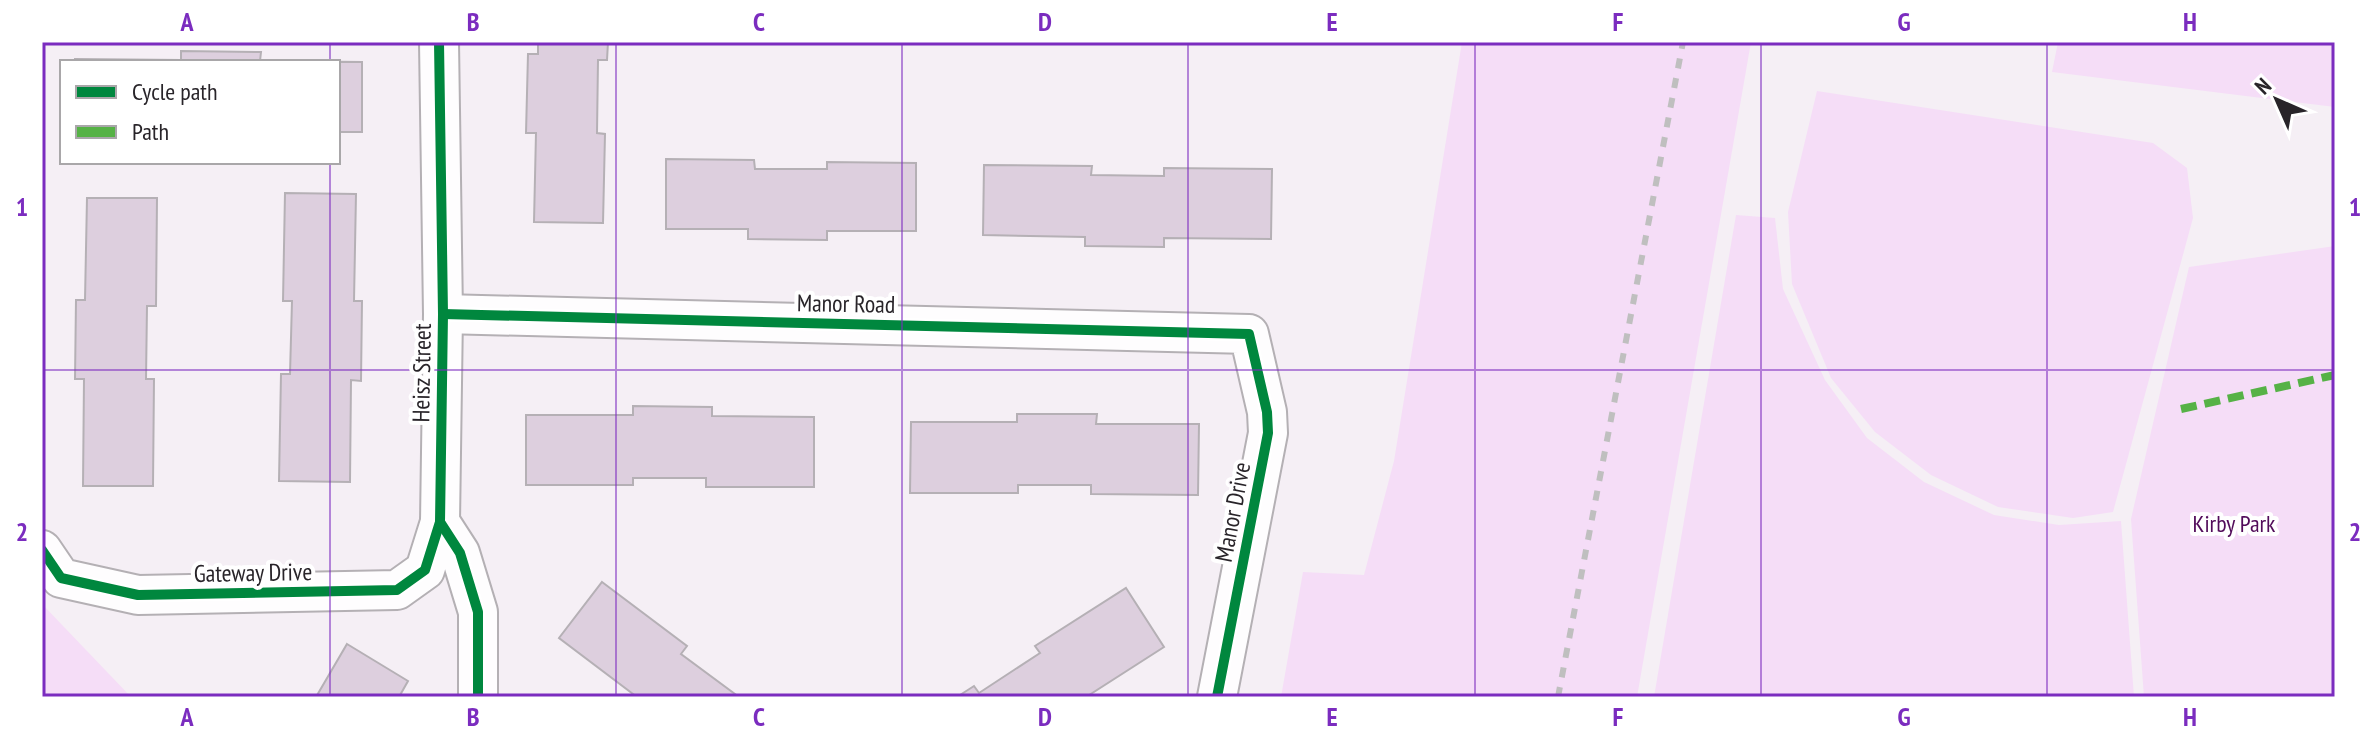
<svg xmlns="http://www.w3.org/2000/svg" width="2377" height="739" font-family="'PT Sans Narrow',sans-serif">
<style>
.green{fill:#f5ddf7}
.building{fill:#ddcfde;stroke:#b5b0b5;stroke-width:2}
.lines{fill:none;stroke-linecap:round;stroke-linejoin:round}
.street-casing{stroke:#b4b0b4;stroke-width:42}
.street{stroke:#fefdfe;stroke-width:38}
.rail{stroke:#bfbfbf;stroke-width:6;stroke-dasharray:10 10;stroke-linecap:butt}
.quiet{stroke:#56b246;stroke-width:8;stroke-dasharray:16 8;stroke-linecap:butt}
.cycleway-casing{stroke:#fff;stroke-width:15}
.cycleway{stroke:#00873e;stroke-width:10}
.grid{fill:none;stroke:#7b2cbf;stroke-width:2;stroke-opacity:0.55}
.labels{text-anchor:middle;stroke-width:8;stroke-linejoin:round;paint-order:stroke}
.street-label{font-size:24px;fill:#282429;stroke:#fff}
.park-label{font-size:24px;fill:#520c5a;stroke:#fff}
.neatline{fill:none;stroke:#7b2cbf;stroke-width:3}
.grid-label{font-size:26px;text-anchor:middle;font-weight:bold;fill:#7b2cbf}
</style>
<rect width="100%" height="100%" fill="#f5eff5"/>
<g class="green">
<path d="M1462 42H1751L1637 697H1281L1303 572 1364 575 1394 461Z"/>
<path d="M2058 42H2335V107L2052 72Z"/>
<path d="M1817 91 2153 143 2187 168 2193 218 2113 512 2073 518 1998 507 1931 475 1875 432 1831 378 1792 284 1788 212Z"/>
<path d="M1736 215 1775 218 1783 289 1825 380 1867 438 1924 482 1994 515 2059 525 2121 521 2134 697H1654Z"/>
<path d="M2335 246V697H2144L2131 519 2189 267Z"/>
<path d="M42 604 131 697H42Z"/>
</g>
<g class="building">
<path d="M538 42H608L607 60H598L597 133 605 134 603 223 534 222 536 133H526L528 54H538Z"/>
<path d="M181 51 261 52 260 61 362 62V132H338V62H75V59L181 60Z"/>
<path d="M666 159 754 160 755 169H827V162L916 163V231H827V240L748 239V229H666Z"/>
<path d="M984 165 1092 166 1091 175 1164 176V168L1272 169 1271 239 1164 238V247L1085 246V237L983 235Z"/>
<path d="M285 193 356 194 354 301H362L361 381 351 380 350 482 279 481 281 374H290L292 301H283Z"/>
<path d="M87 198H157L156 306H147L146 379H154L153 486H83L84 379H75L76 300H85Z"/>
<path d="M633 406 712 407V416L814 417V487H706V478H633V485H526V415H633Z"/>
<path d="M1017 414H1097L1096 424H1199L1198 495 1091 494V485H1018V493H910L911 422H1017Z"/>
<path d="M602 582 687 646 681 654 739 697H637L559 638Z"/>
<path d="M1126 588 1164 647 1086 697H957L974 686 979 693 1040 653 1035 646Z"/>
<path d="M347 644 408 681 399 697H316Z"/>
</g>
<g class="lines">
<defs>
<g id="street">
<path d="M439 42 443 314 440 522 460 553 478 612V697"/>
<path d="M443 314 1249 334 1267 412 1268 433 1217 697"/>
<path d="M42 550 61 578 138 595 397 590 425 570 440 522"/>
</g>
</defs>
<use href="#street" class="street-casing"/>
<use href="#street" class="street"/>
<path class="rail" d="M1558 697 1683 42"/>
<path class="quiet" d="M2181 409 2335 375"/>
<defs>
<g id="cycleway">
<path d="M439 42 443 314 440 522 460 553 478 612V697"/>
<path d="M443 314 1249 334 1267 412 1268 433 1217 697"/>
<path d="M42 550 61 578 138 595 397 590 425 570 440 522"/>
</g>
</defs>
<use href="#cycleway" class="cycleway-casing"/>
<use href="#cycleway" class="cycleway"/>
</g>
<path class="grid" d="M330 42V62M616 42V697M902 42V697M1188 42V697M1475 42V697M1761 42V697M2047 42V697M330 162V697M42 370H2335"/>
<g class="labels">
<g class="street-label">
<text transform="translate(846 304) rotate(1)" y="8">Manor Road</text>
<text transform="translate(422 373) rotate(-89)" y="8">Heisz Street</text>
<text transform="translate(1233 512) rotate(-79)" y="8">Manor Drive</text>
<text transform="translate(253 573) rotate(-1)" y="8">Gateway Drive</text>
</g>
<g class="park-label">
<text x="2234" y="532">Kirby Park</text>
</g>
</g>
<rect width="2377" height="739" fill="none" stroke="#ffffff" stroke-width="88"/>
<rect x="60" y="60" width="280" height="104" fill="#ffffff" stroke="#a9a7a9" stroke-width="2"/>
<rect x="76" y="86" width="40" height="12" fill="#00873e" stroke="#a9a7a9" stroke-width="2"/>
<text x="132" y="100" font-size="24" fill="#282429">Cycle path</text>
<rect x="76" y="126" width="40" height="12" fill="#56b246" stroke="#a9a7a9" stroke-width="2"/>
<text x="132" y="140" font-size="24" fill="#282429">Path</text>
<g transform="translate(2277 100) rotate(315)" stroke="#ffffff" stroke-width="6" paint-order="stroke">
<path d="M0-6L14 30L0 20L-14 30Z" fill="#282429"/>
<text y="-12" font-size="22" font-weight="bold" text-anchor="middle" fill="#282429">N</text>
</g>
<rect x="44" y="44" width="2289" height="651" class="neatline"/>
<g class="grid-label">
<text x="187" y="31">A</text>
<text x="473" y="31">B</text>
<text x="759" y="31">C</text>
<text x="1045" y="31">D</text>
<text x="1332" y="31">E</text>
<text x="1618" y="31">F</text>
<text x="1904" y="31">G</text>
<text x="2190" y="31">H</text>
<text x="22" y="216">1</text>
<text x="2355" y="216">1</text>
<text x="22" y="541">2</text>
<text x="2355" y="541">2</text>
<text x="187" y="726">A</text>
<text x="473" y="726">B</text>
<text x="759" y="726">C</text>
<text x="1045" y="726">D</text>
<text x="1332" y="726">E</text>
<text x="1618" y="726">F</text>
<text x="1904" y="726">G</text>
<text x="2190" y="726">H</text>
</g>
</svg>
